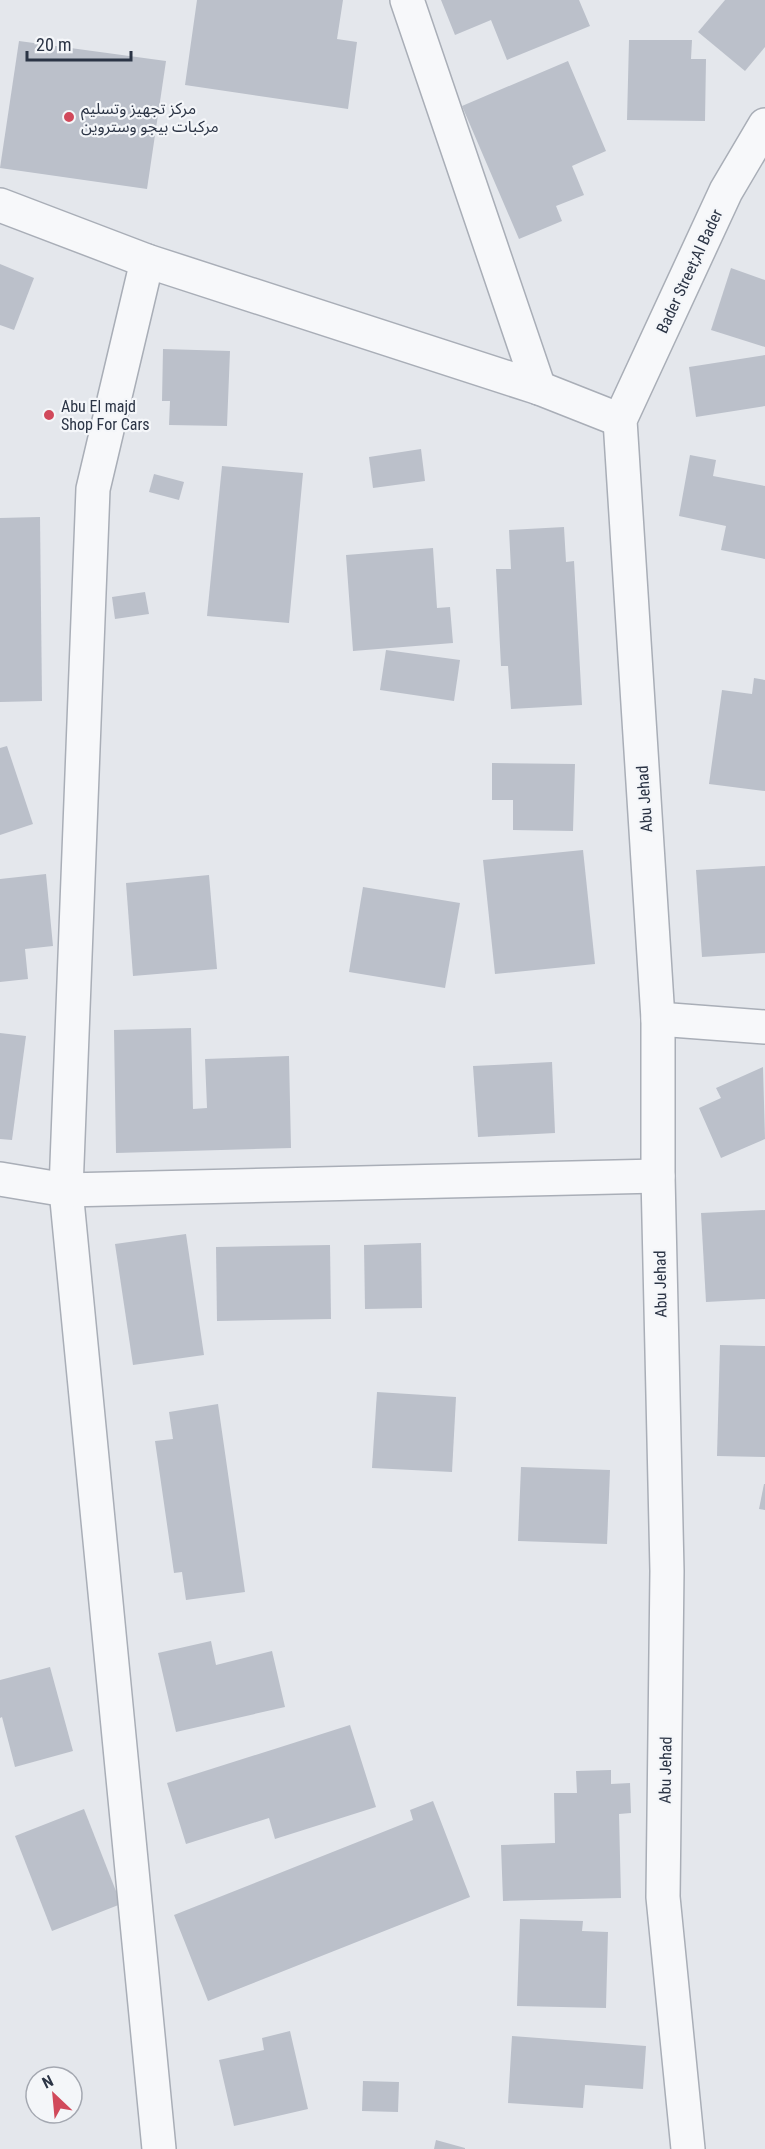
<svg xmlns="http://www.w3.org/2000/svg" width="765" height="2149" font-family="'Roboto Condensed','Noto Sans Arabic',sans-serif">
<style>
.building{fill:#bbc0ca}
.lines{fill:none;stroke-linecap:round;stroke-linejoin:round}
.minor-casing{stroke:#a9aeb7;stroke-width:36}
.minor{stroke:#f7f8fa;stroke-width:33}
.poi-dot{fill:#d1495b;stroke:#f4f6f9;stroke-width:2}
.labels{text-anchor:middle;stroke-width:4.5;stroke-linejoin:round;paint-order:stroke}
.poi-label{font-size:16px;fill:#2b3445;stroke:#f4f6f9;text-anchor:start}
.street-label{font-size:16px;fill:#2b3445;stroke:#f4f6f9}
</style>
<rect width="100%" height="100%" fill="#e4e7ec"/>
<g class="building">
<path d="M197 0H343L337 39 357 42 348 109 185 85Z"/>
<path d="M441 0H579L590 26 507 60 491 20 455 35Z"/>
<path d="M725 0H765V47L745 71 698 32Z"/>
<path d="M629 40H692L691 59H706L705 121 627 120Z"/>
<path d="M19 41 166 61 147 189 0 168Z"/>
<path d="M568 61 606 151 572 166 584 195 556 206 562 221 519 239 462 106Z"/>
<path d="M0 264 34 278 14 330 0 325Z"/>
<path d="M731 268 765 280V347L711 330Z"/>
<path d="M163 349 230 351 227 426 169 425 170 401H162Z"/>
<path d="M765 355V406L696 417 689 367Z"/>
<path d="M421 449 425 481 373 488 369 457Z"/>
<path d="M690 455 716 460 713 476 765 486V559L721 550 726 526 679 516Z"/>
<path d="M222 466 303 473 289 623 207 616Z"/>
<path d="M154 474 184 482 179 500 149 492Z"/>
<path d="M40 517 42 701 0 702V518Z"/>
<path d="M564 527 566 562 574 561 582 705 511 709 508 666H501L496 569H511L509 530Z"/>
<path d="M433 548 437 608 450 607 453 643 353 651 346 555Z"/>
<path d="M145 592 149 614 115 619 112 597Z"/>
<path d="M386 650 460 660 454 701 380 690Z"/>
<path d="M754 678 765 680V791L709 784 722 690 752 694Z"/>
<path d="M7 746 33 824 0 835V748Z"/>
<path d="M492 763 575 764 573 831 513 830V800H492Z"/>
<path d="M583 850 595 964 495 974 483 860Z"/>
<path d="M765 866V953L702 957 696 870Z"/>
<path d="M46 874 53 946 25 949 28 979 0 982V879Z"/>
<path d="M209 875 217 969 133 976 126 883Z"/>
<path d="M363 887 460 903 445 988 349 972Z"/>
<path d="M191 1028 193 1109 207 1108 205 1059 289 1056 291 1148 116 1153 114 1030Z"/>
<path d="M0 1033 26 1036 12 1140 0 1139Z"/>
<path d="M552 1062 555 1133 478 1137 473 1066Z"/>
<path d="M763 1067 765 1139 721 1158 699 1108 721 1098 716 1088Z"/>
<path d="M765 1210V1299L706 1302 701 1213Z"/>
<path d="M186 1234 204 1355 133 1365 115 1244Z"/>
<path d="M421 1243 422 1308 365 1309 364 1245Z"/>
<path d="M330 1245 331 1319 217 1321 216 1247Z"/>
<path d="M720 1345 765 1346V1457L717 1456Z"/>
<path d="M377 1392 456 1397 452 1472 372 1468Z"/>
<path d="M218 1404 245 1592 186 1600 182 1572 174 1573 155 1441 173 1439 169 1412Z"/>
<path d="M521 1467 610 1470 607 1544 518 1541Z"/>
<path d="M764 1484H765V1510L759 1509Z"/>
<path d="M211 1641 216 1665 272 1651 285 1707 176 1732 158 1653Z"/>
<path d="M50 1667 73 1751 15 1767 2 1717 0 1718V1680Z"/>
<path d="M350 1725 376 1807 275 1839 269 1818 186 1844 167 1783Z"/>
<path d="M611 1770V1784L630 1783 631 1813 619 1814 621 1898 503 1901 501 1845 555 1843 554 1793H577L576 1771Z"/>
<path d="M433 1801 470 1897 208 2001 174 1915 413 1820 410 1810Z"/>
<path d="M84 1809 121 1904 52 1931 15 1836Z"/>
<path d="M520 1919 583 1921 582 1931 608 1932 606 2008 517 2006Z"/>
<path d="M290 2031 308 2109 234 2126 219 2060 264 2050 262 2038Z"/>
<path d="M512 2036 646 2046 643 2089 585 2085 583 2108 508 2103Z"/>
<path d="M363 2081 399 2082 398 2112 362 2111Z"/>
<path d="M436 2140 465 2148V2149H434Z"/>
</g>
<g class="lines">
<defs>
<g id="minor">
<path d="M407 0 539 388"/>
<path d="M0 205 147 261 539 388 620 420"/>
<path d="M147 261 93 489 66 1190 159 2149"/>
<path d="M658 1019 765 1027"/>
<path d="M0 1179 66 1190 658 1176"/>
<path d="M688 2149 663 1897 667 1571 658 1176V1019L620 420 726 191 765 125"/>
</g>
</defs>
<use href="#minor" class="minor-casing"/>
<use href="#minor" class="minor"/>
</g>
<g class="poi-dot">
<circle cx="69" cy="117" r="6"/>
<circle cx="49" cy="415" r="6"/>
</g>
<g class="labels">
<g class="poi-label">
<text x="81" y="114">مركز تجهيز وتسليم<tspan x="81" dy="18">مركبات بيجو وستروين</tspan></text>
<text x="61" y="412">Abu El majd<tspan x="61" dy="18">Shop For Cars</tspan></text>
</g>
<g class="street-label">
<text transform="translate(689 271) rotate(-65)" y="6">Bader Street;Al Bader</text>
<text transform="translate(644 799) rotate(-94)" y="6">Abu Jehad</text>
<text transform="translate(660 1284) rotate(-91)" y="6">Abu Jehad</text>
<text transform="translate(665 1770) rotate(-89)" y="6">Abu Jehad</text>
</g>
</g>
<g transform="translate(54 2095) rotate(334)"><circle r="28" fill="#f4f6f9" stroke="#a4a8b1" stroke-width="1.5"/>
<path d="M0-4.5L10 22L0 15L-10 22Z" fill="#d1495b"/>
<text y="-9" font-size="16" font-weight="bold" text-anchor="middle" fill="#2b3445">N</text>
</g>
<path d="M27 51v9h104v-9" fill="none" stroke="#2b3445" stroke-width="3"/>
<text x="36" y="51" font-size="18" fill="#2b3445" stroke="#f4f6f9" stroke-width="4.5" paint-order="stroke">20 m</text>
</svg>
